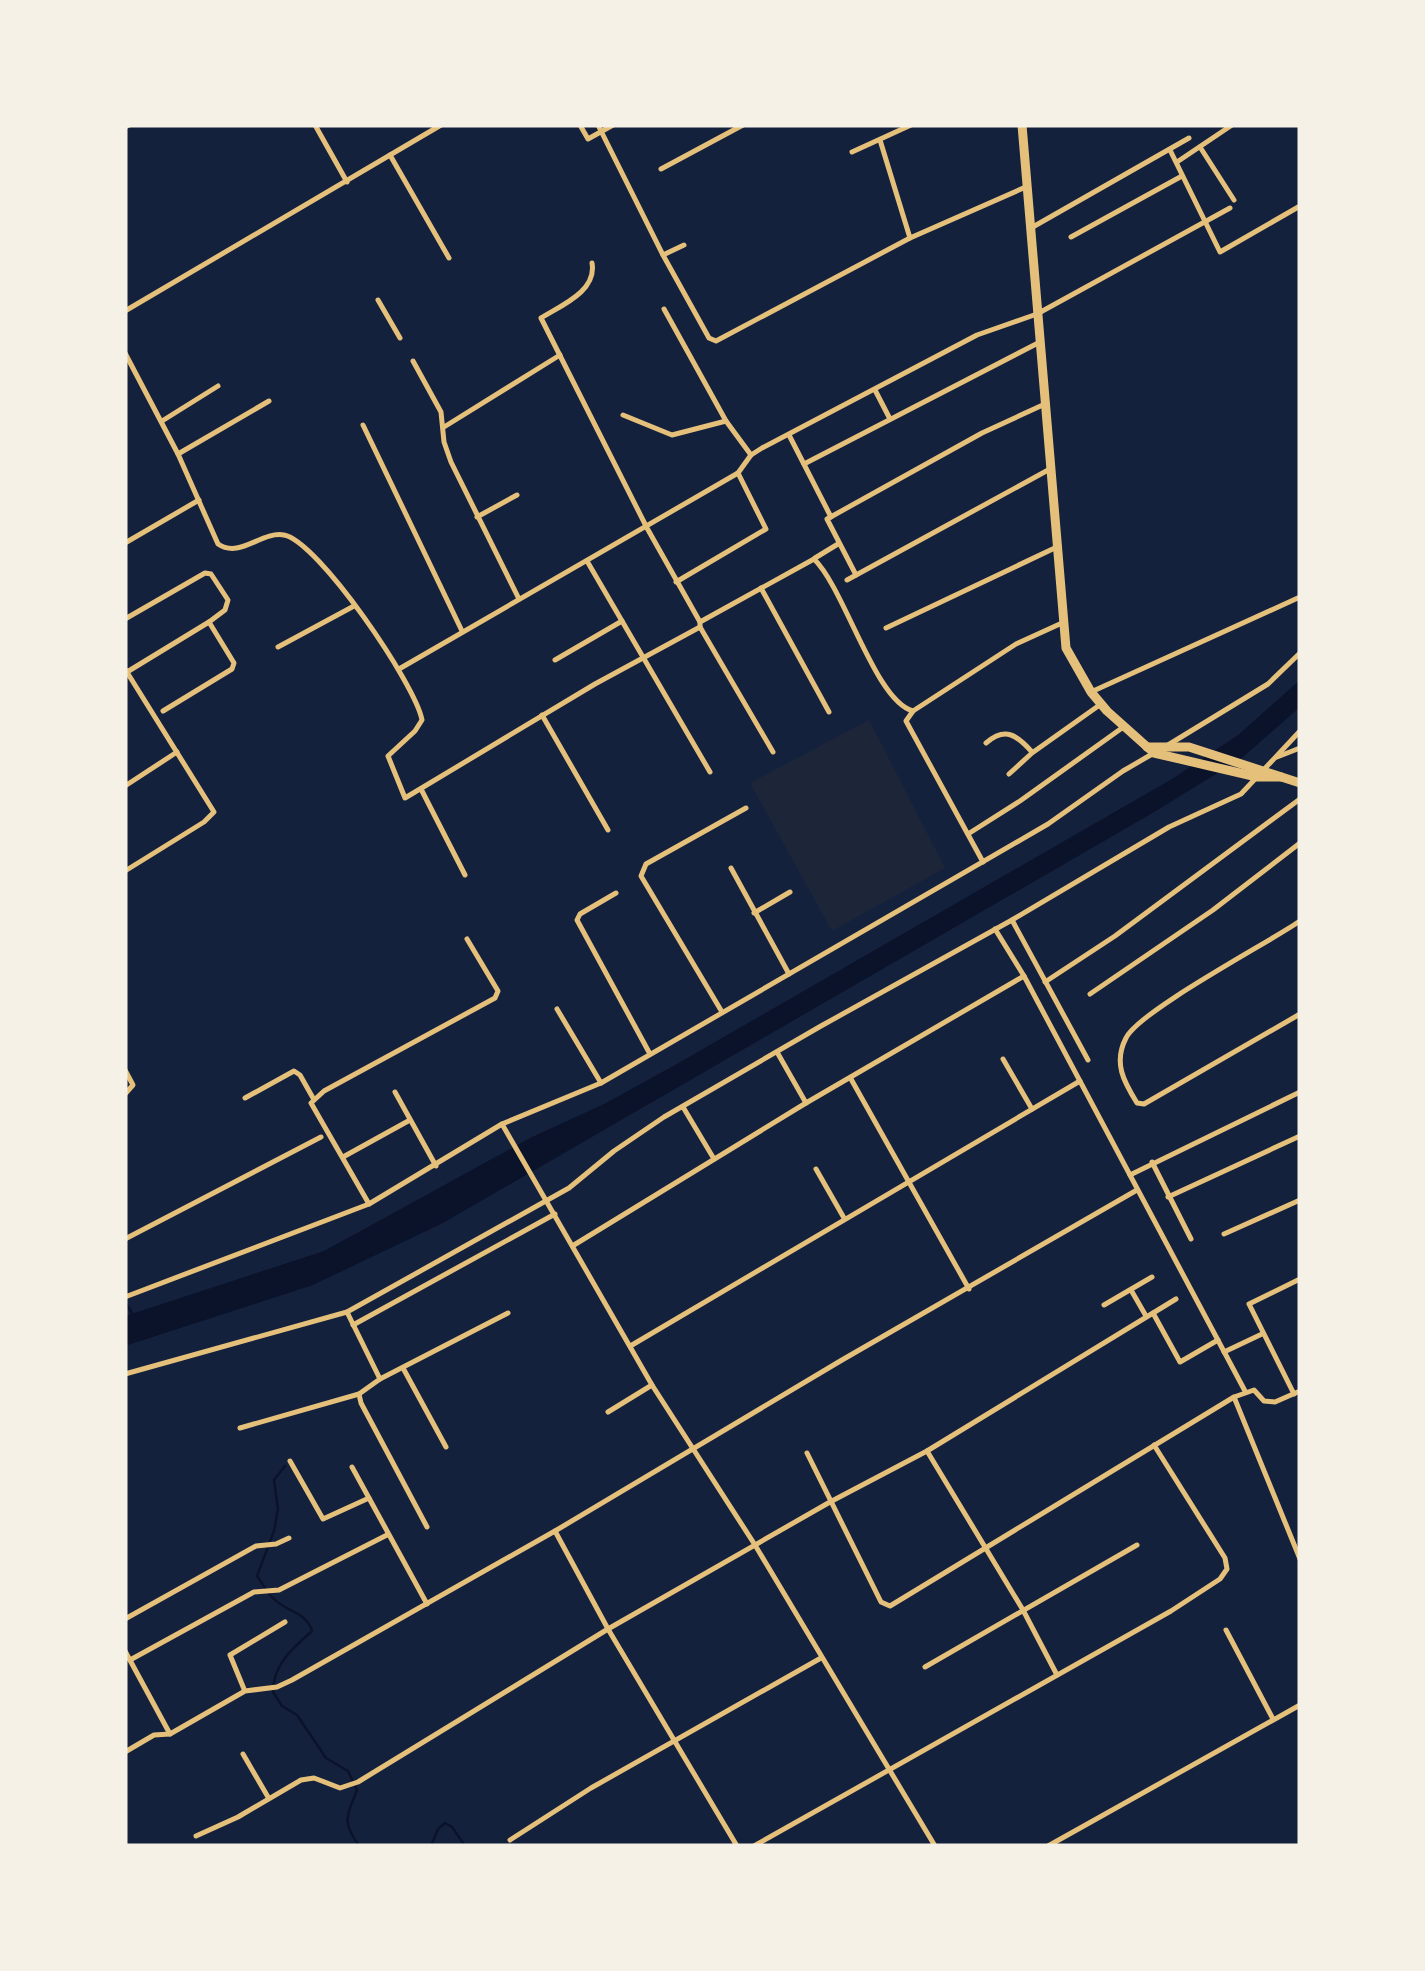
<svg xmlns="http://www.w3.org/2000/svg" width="1425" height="1971" font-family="'Asap Condensed',sans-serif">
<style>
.green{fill:#1d2539}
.water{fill:#0b132b}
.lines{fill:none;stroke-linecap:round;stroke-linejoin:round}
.stream{stroke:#0b132b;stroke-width:2.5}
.minor{stroke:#e5c07b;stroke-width:5}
.primary{stroke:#e5c07b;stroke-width:9}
</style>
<rect width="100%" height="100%" fill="#14213d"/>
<path class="green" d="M869 720 945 868 832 931 750 783Z"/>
<path class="water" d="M1300 680V707L1242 758 1156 811 443 1223 313 1285 125 1346V1316L324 1251 532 1137 604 1104 675 1065 1172 779 1238 735Z"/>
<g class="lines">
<g class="stream">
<path d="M125 1302 132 1313"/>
<path d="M285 1466 274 1480 278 1509 274 1531 257 1576C262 1583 267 1592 273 1598 287 1613 306 1611 312 1631 293 1648 273 1664 273 1692L282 1706 297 1715 326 1758 348 1771 357 1790C347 1816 341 1820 359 1846"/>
<path d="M395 1846H412"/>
<path d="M431 1846 438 1829 445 1823 452 1827 465 1846"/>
</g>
<g class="minor">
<path d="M315 125 347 182"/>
<path d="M580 125 588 139 613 125"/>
<path d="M598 125 663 255 684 245"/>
<path d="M125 127 129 125"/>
<path d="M880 140 910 238 1028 186"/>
<path d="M1200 147 1234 200"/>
<path d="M1170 150 1220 252 1300 206"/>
<path d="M852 152 911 125"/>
<path d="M390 155 449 258"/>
<path d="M1177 162 1232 125"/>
<path d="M661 169 743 125"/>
<path d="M1031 228 1189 138"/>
<path d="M1071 237 1182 176"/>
<path d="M663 255 709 338 716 341 910 238"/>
<path d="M592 263C597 291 562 305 541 318L647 528 700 622"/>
<path d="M378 300 400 338"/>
<path d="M664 309 726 421 751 455"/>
<path d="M125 311 441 125"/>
<path d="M125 353 178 454 218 544C240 559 261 531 284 535 318 541 416 685 422 720L415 731 388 756 405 798 595 684 700 627V622L814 559C845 589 875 701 913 711"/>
<path d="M413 361 441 412 444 442 451 462 519 599"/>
<path d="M875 390 890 419"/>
<path d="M623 415 672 435 726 421"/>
<path d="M162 421 218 386"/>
<path d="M363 425 462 631"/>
<path d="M444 427 560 355"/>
<path d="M789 435 831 517"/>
<path d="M178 454 269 401"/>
<path d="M804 464 1040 342"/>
<path d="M477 517 517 495"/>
<path d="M125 543 199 500"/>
<path d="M815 558 838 544"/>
<path d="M587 561 710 772"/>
<path d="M856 575 827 519 982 433 1045 404"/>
<path d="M847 580 1050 469"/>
<path d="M676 582 766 529 738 473"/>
<path d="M761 588 829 712"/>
<path d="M125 619 205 573 211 574 228 600 225 610 209 622"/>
<path d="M700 627 773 752"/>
<path d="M886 628 1059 546"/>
<path d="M278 647 354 606"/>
<path d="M555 660 622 621"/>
<path d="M125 669 214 812 204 822 125 871"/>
<path d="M399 669 738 473 751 455 762 448 977 335 1037 314 1230 208"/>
<path d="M127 672 209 622 234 663 232 669 163 711"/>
<path d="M1091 692 1300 597"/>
<path d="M542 715 608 830"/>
<path d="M986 743C1005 727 1016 734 1032 752"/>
<path d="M1168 745 1268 684 1300 653"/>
<path d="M1277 757 1300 748"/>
<path d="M1009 774 1032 753 1101 704"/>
<path d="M125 786 177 752"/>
<path d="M421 789 465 875"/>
<path d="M968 834 1020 801 1122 728"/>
<path d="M983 862 906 721 913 711 1016 644 1062 623"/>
<path d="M731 868 789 974"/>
<path d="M616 893 580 914 577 920 650 1054"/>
<path d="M754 913 790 892"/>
<path d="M1012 920 1088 1060"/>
<path d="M1300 921C1268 943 1139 1011 1126 1038 1113 1063 1124 1082 1137 1103L1144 1104 1300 1014"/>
<path d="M995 929 1024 976 1245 1391"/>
<path d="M1045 982 1115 936 1300 799"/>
<path d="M1090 994 1213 910 1300 843"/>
<path d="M557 1009 601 1083"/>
<path d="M722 1012 641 876 646 864 746 808"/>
<path d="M777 1052 806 1103"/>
<path d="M1003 1059 1032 1109"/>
<path d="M125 1070 133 1085 125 1094"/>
<path d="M851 1079 969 1289"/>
<path d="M395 1092 436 1166"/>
<path d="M245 1098 294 1071 300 1075 313 1098"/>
<path d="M683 1107 714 1159"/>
<path d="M502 1124 652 1385 755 1545 935 1846"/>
<path d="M343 1157 410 1120"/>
<path d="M1152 1162 1191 1239"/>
<path d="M816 1169 844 1218"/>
<path d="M1130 1175 1300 1092"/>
<path d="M1168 1197 1300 1136"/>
<path d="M369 1204 311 1103 324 1091 495 998 498 991 467 939"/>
<path d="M1224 1234 1300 1200"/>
<path d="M125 1239 321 1137"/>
<path d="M574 1245 806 1103 1024 976"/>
<path d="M1131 1290 1146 1316"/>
<path d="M125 1297 369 1204 502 1124 601 1083 1048 824 1123 771 1154 753"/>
<path d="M1104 1305 1152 1277"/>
<path d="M347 1312 380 1379 508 1313"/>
<path d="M1153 1313 1180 1362 1218 1340"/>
<path d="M353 1325 555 1214"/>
<path d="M632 1345 1080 1081"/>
<path d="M1224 1352 1262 1334"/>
<path d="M403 1368 446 1447"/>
<path d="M125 1374 347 1312 569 1188 614 1151 664 1117 821 1026 1012 920 1169 827 1241 794 1300 731"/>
<path d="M380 1379 359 1394 361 1403 427 1527"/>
<path d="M1294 1394 1249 1304 1300 1279"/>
<path d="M1234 1397 1300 1559"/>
<path d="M608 1412 652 1385"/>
<path d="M240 1428 359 1394"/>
<path d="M927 1451 1023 1610 1057 1675"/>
<path d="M807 1453 881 1602 890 1606 1234 1397 1254 1390 1264 1401 1275 1402 1300 1391"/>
<path d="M290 1461 323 1519 369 1498"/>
<path d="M352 1467 427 1604"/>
<path d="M555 1531 608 1629 737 1846"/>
<path d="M125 1619 256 1546 276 1544 289 1538"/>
<path d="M1226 1630 1273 1719"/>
<path d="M125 1651 170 1734"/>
<path d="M130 1660 254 1592 279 1590 387 1535"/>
<path d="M925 1667 1137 1545"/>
<path d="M244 1689 230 1655 285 1622"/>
<path d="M125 1752 154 1735 170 1734 245 1691 277 1687 292 1680 555 1531 842 1360 1137 1190"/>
<path d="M243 1754 268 1797"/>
<path d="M196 1836 238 1817 301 1780 314 1778 340 1788 358 1782 608 1629 830 1502 927 1451 1176 1299"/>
<path d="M510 1840 591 1788 821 1658"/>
<path d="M754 1846 1171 1611 1220 1579 1227 1569 1225 1558 1154 1445"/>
<path d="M1048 1846 1300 1705"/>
</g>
<g class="primary">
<path d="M1022 125 1066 648 1091 692 1107 711 1154 753 1257 777H1281"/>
<path d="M1147 747H1189L1300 783"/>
</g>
</g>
<rect width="1425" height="1971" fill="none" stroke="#f6f1e7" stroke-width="255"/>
</svg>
